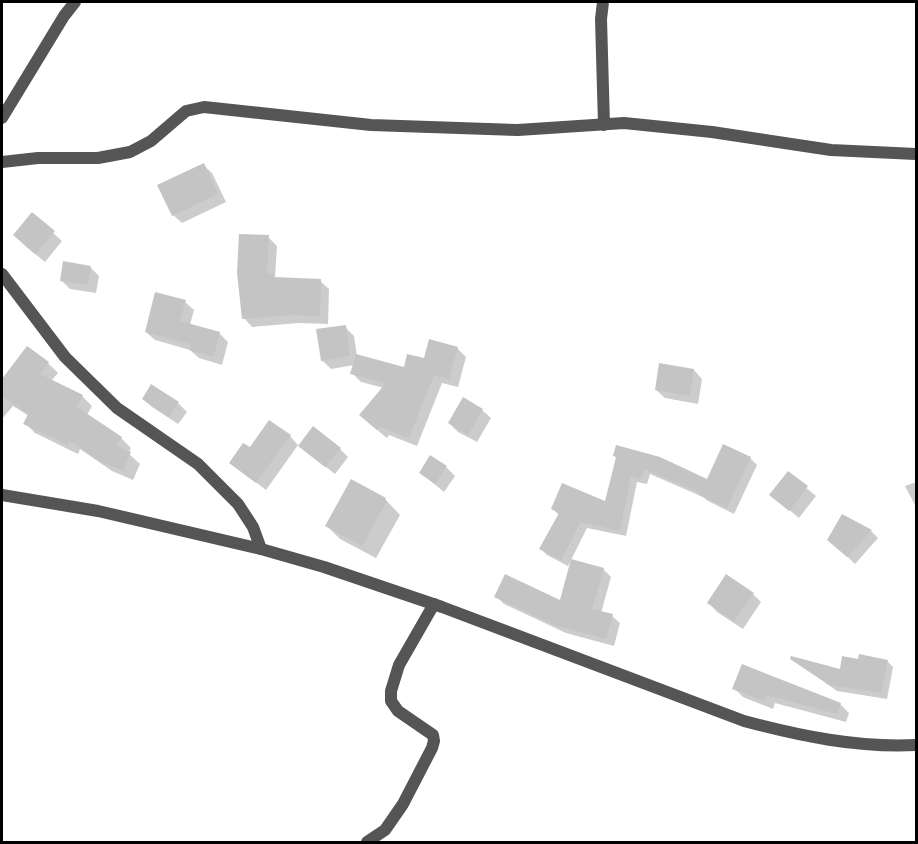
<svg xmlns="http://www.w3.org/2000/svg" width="918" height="844" font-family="Helvetica,sans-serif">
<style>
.shadow{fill:#0003}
.building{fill:#c4c4c4}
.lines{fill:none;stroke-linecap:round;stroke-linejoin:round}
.street{stroke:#555;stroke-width:12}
</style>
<rect width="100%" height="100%" fill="#fff"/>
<g class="shadow">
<path d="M203 165 212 173 226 202 182 223 173 215Z"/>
<path d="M32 214 62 241 45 262 23 244Z"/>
<path d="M268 237 277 246 275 277 278 279 320 281 329 289 328 324 299 323 252 327 244 318Z"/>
<path d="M90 267 99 276 96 293 70 289 61 280Z"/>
<path d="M185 302 194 310 190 325 219 333 228 342 222 365 199 358 190 350 155 340 146 332Z"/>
<path d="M345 327 354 336 357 356 405 369 457 348 466 357 458 387 442 383 417 446 389 435 387 438 370 424 384 388 361 382 352 373 354 365 331 369 322 360Z"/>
<path d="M48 363 58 373 51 381 82 396 92 406 87 415 121 438 131 448 128 453 140 464 133 480 112 471 80 449 78 454 35 433 25 423 29 416 13 406 2 419V379Z"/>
<path d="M694 370 702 379 698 404 665 398 656 390Z"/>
<path d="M152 386 178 403 187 412 178 424 152 407 143 399Z"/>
<path d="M482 410 491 418 477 442 458 432 449 423Z"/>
<path d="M290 436 298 445 266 490 231 463 250 450Z"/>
<path d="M340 449 348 457 335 474 309 454Z"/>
<path d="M750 458 757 465 734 514 708 501 703 497 650 474 647 484 637 482 626 536 587 528 568 566 547 555 541 549 559 515 553 509 606 503 618 459 708 481Z"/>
<path d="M446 467 455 476 444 492 421 473Z"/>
<path d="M788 473 816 496 799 518 771 495Z"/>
<path d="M916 482V507L905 486Z"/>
<path d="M385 499 400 515 376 558 340 539 327 526Z"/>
<path d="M871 531 878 538 855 564 837 547Z"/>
<path d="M603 569 611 577 601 613 612 616 620 623 614 646 566 633 504 604 496 596 561 602Z"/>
<path d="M753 594 761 602 743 629 717 612 709 603Z"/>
<path d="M791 658 841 671 859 660 887 661 893 667 887 699 837 691Z"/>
<path d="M734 688 840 704 849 713 846 722 775 703 773 709 743 697Z"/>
</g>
<g class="building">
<path d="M204 163 218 194 172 216 157 185Z"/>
<path d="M32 212 55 231 35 254 13 235Z"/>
<path d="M239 234 269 235 267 274 274 273V277L321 279 320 316 290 315 242 319 237 273Z"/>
<path d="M63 261 91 266 88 285 60 281Z"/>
<path d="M155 292 186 300 180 321 220 332 214 357 189 350 190 344 145 332Z"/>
<path d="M346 325 350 356 321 361 316 329Z"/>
<path d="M429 339 458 347 449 379 434 375 409 438 380 427 377 430 359 415 386 383 350 374 356 354 404 367 407 354 424 358Z"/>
<path d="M27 346 49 362 40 374 83 395 77 407 122 437 116 446 131 452 123 471 101 462 70 441 68 445 23 424 28 414 2 396V379Z"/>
<path d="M659 363 694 369 690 396 655 390Z"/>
<path d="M151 384 179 402 169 417 142 399Z"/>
<path d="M463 397 483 409 468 435 448 423Z"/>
<path d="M269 420 291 435 256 483 229 463 243 443 250 447Z"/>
<path d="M313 426 341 448 325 467 298 446Z"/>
<path d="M723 444 751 457 727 508 699 495 700 493 644 469 641 479 631 476 620 531 581 522 561 560 539 549 559 513 551 509 562 483 605 501 616 457 613 456 616 445 660 457 707 479Z"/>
<path d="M430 455 447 466 435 484 419 473Z"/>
<path d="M788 471 808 486 789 511 769 495Z"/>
<path d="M351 479 386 498 385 500 387 501 362 546 325 526Z"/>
<path d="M842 514 872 530 847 557 827 540Z"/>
<path d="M571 559 604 568 592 609 613 614 606 639 557 626 494 597 505 574 560 600Z"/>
<path d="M726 574 754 593 734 621 707 603Z"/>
<path d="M859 654 888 660 881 693 829 685 790 659 791 656 840 669 842 656 858 659Z"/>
<path d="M742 664 841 703 837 714 766 695 764 701 732 689Z"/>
</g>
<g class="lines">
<g class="street">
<path d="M603 2 601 19 604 125"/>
<path d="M2 118 64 16 75 2"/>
<path d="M2 162 38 158H98L130 152 151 141 186 111 204 107 371 125 518 130 624 123 712 132 831 150 916 154"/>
<path d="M2 274 65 357 117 408 198 464 238 504 253 527 261 549"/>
<path d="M2 495 98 511 261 549 324 567 442 607 744 721C800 736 858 748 916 745"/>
<path d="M367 842 385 830 403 804 432 748 434 741 433 735 398 711 391 701V691L399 665 434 604"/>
</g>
</g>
<rect width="918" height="844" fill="none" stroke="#000000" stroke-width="6"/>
</svg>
